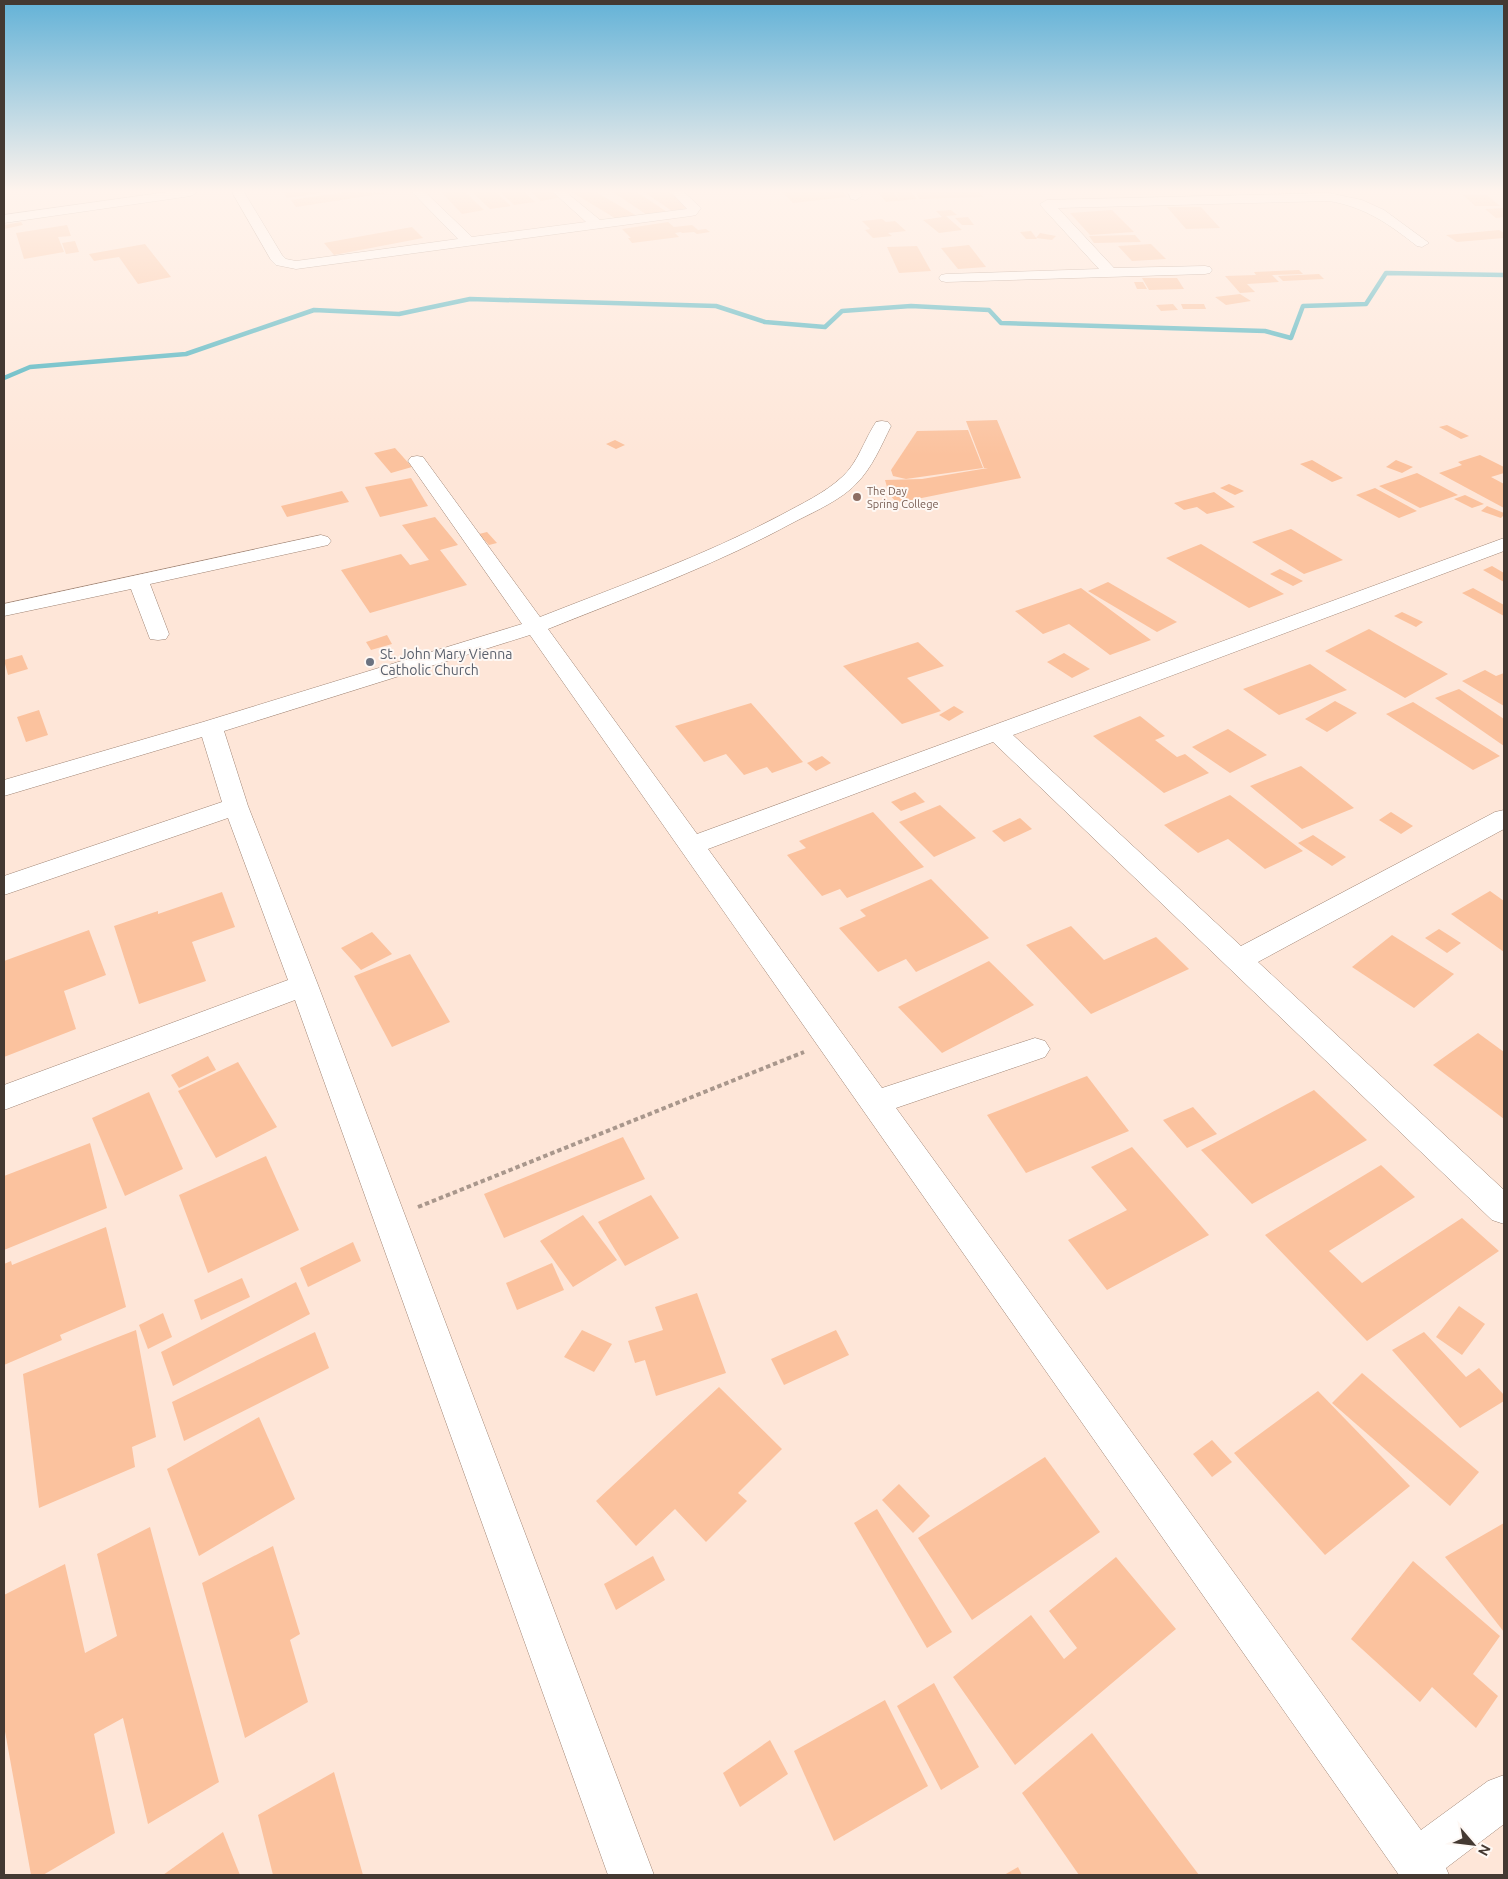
<svg xmlns="http://www.w3.org/2000/svg" width="1508" height="1879" font-family="Ubuntu,sans-serif">
<style>
.lines{fill:none;stroke-linecap:round;stroke-linejoin:round}
.stream{stroke:#3caebd;stroke-width:4.5}
.building{fill:#fbc29e}
.minor-casing{stroke:#a08575;stroke-width:1}
.path{stroke:#a9978c;stroke-width:4;stroke-dasharray:4.5 3;stroke-linecap:butt}
.minor{fill:#fff;fill-rule:evenodd}
.education-dot{fill:#8d6e63;stroke:#fef8f4;stroke-width:2}
.worship-dot{fill:#6b7280;stroke:#fef8f4;stroke-width:2}
.labels{text-anchor:middle;stroke-width:4;stroke-linejoin:round;paint-order:stroke}
.far-education-label{font-size:11px;fill:#785e54;stroke:#fef8f4;text-anchor:start}
.worship-label{font-size:14px;fill:#5b616d;stroke:#fef8f4;text-anchor:start}
</style>
<rect width="100%" height="100%" fill="#fee6d8"/>
<g class="lines">
<path class="stream" d="M4 378 30 367 186 354 314 310 399 314 470 299 716 306 765 322 825 327 842 311 911 306 989 310 1001 323 1265 331 1291 338 1303 306 1366 304 1386 273 1504 275"/>
</g>
<g class="building">
<path d="M283 192H321V193L287 198Z"/>
<path d="M345 192 387 193 296 207 291 200Z"/>
<path d="M441 192H465L484 210 462 214Z"/>
<path d="M472 192H496L511 206 490 209Z"/>
<path d="M500 192H524L535 202 514 205Z"/>
<path d="M531 192H555L562 197 541 201Z"/>
<path d="M572 192H596L637 216 618 220Z"/>
<path d="M613 192H637L667 212 647 215Z"/>
<path d="M644 192H669L692 207 672 211Z"/>
<path d="M782 192H842L847 197 793 203Z"/>
<path d="M877 192H893L900 200 895 192H912L917 199 886 202Z"/>
<path d="M916 192H980L983 197 919 199Z"/>
<path d="M1463 195H1487L1500 206H1475Z"/>
<path d="M1167 207H1201L1220 228 1186 229Z"/>
<path d="M1504 208V217L1496 218 1485 209Z"/>
<path d="M951 210 957 215 946 216 962 230 939 233 923 220 942 217 936 211Z"/>
<path d="M1112 210 1134 232 1090 235 1070 213Z"/>
<path d="M968 217 974 225H962L955 218Z"/>
<path d="M882 219 886 222 895 221 906 231 888 233 892 236 873 238 865 230 870 229 862 221Z"/>
<path d="M21 222 23 225 4 229V225Z"/>
<path d="M668 222 674 227 692 225 698 230 706 229 710 232 697 234 694 232 682 233 681 232 675 233 679 237 632 243 628 238H631L622 229Z"/>
<path d="M67 225 71 236 58 237 64 252 24 259 16 233Z"/>
<path d="M412 227 423 238 334 255 324 243Z"/>
<path d="M1499 230 1504 233V238L1457 242 1446 235Z"/>
<path d="M1031 231 1037 239H1026L1020 232Z"/>
<path d="M1040 233 1056 236 1052 240 1036 238Z"/>
<path d="M1135 235 1141 242 1094 243 1089 236Z"/>
<path d="M75 241 79 252 66 254 62 243Z"/>
<path d="M145 244 171 277 138 284 119 257 94 261 89 254Z"/>
<path d="M1151 244 1166 259 1132 261 1118 246Z"/>
<path d="M969 245 986 267 958 269 941 248Z"/>
<path d="M917 246 931 271 899 273 887 247Z"/>
<path d="M1299 270 1303 274 1272 275 1279 282 1247 284 1255 292 1240 293 1225 276 1256 275 1254 272Z"/>
<path d="M1319 274 1324 279 1283 281 1278 276Z"/>
<path d="M1142 278H1177L1184 289 1149 290Z"/>
<path d="M1134 282H1143L1147 289H1137Z"/>
<path d="M1240 294 1251 301 1226 305 1215 297Z"/>
<path d="M1173 304 1178 310 1161 311 1156 305Z"/>
<path d="M1181 304H1204L1206 309H1183Z"/>
<path d="M997 420 1021 478 897 503 889 494 885 480 922 479 988 468H984L966 421Z"/>
<path d="M1447 425 1469 436 1461 439 1439 427Z"/>
<path d="M968 430 983 468 906 479 893 476 891 470 917 431Z"/>
<path d="M615 440 625 445 616 449 606 444Z"/>
<path d="M395 448 412 467 391 473 374 453Z"/>
<path d="M1480 455 1504 467V473L1491 477 1504 484V508L1439 473 1462 465 1458 462Z"/>
<path d="M1312 460 1343 478 1332 482 1300 464Z"/>
<path d="M1396 460 1413 467 1402 473 1386 467Z"/>
<path d="M1417 473 1458 495 1420 508 1379 486Z"/>
<path d="M411 478 428 506 380 517 365 487Z"/>
<path d="M1229 484 1244 491 1235 495 1220 488Z"/>
<path d="M1375 488 1417 511 1399 518 1356 495Z"/>
<path d="M342 491 349 502 287 517 281 506Z"/>
<path d="M1214 492 1235 507 1207 514 1197 507 1184 510 1174 503Z"/>
<path d="M1465 495 1484 504 1472 508 1454 499Z"/>
<path d="M1487 506 1504 513V515L1501 518 1481 511Z"/>
<path d="M435 517 458 545 440 550 467 585 370 613 341 570 401 554 410 565 429 560 402 525Z"/>
<path d="M1291 529 1343 560 1304 574 1252 542Z"/>
<path d="M487 532 497 543 489 545 479 534Z"/>
<path d="M1201 544 1284 594 1249 608 1166 558Z"/>
<path d="M1492 566 1504 573V582L1483 570Z"/>
<path d="M1280 569 1303 581 1293 586 1270 574Z"/>
<path d="M1108 582 1177 622 1157 632 1088 591Z"/>
<path d="M1081 588 1151 640 1110 655 1069 624 1043 634 1015 611Z"/>
<path d="M1473 588 1504 605V616L1462 593Z"/>
<path d="M1402 612 1423 622 1416 627 1394 616Z"/>
<path d="M1369 629 1448 674 1405 698 1325 651Z"/>
<path d="M387 635 392 644 371 650 366 642Z"/>
<path d="M918 642 944 666 907 678 941 711 902 724 843 666Z"/>
<path d="M1064 653 1090 669 1072 678 1047 662Z"/>
<path d="M22 655 28 669 8 675 4 660Z"/>
<path d="M1310 664 1347 690 1279 715 1243 689Z"/>
<path d="M1485 670 1496 676 1504 673V706L1462 681Z"/>
<path d="M1459 689 1504 719V746L1435 698Z"/>
<path d="M1335 701 1357 713 1327 732 1305 719Z"/>
<path d="M1413 702 1500 756 1473 770 1386 714Z"/>
<path d="M751 703 803 762 772 773 767 767 744 775 726 754 704 762 675 726Z"/>
<path d="M954 706 964 712 949 721 939 715Z"/>
<path d="M39 710 48 735 26 742 17 717Z"/>
<path d="M1140 716 1165 736 1155 740 1177 757 1185 754 1209 773 1164 793 1093 736Z"/>
<path d="M1228 729 1267 755 1230 773 1192 747Z"/>
<path d="M822 756 831 763 816 771 807 763Z"/>
<path d="M1301 766 1354 808 1302 829 1250 786Z"/>
<path d="M915 792 925 802 901 811 891 802Z"/>
<path d="M1230 795 1303 851 1265 869 1228 839 1198 853 1164 825Z"/>
<path d="M940 805 976 838 934 857 899 822Z"/>
<path d="M873 812 924 867 847 898 840 889 822 896 787 855 806 848 799 841Z"/>
<path d="M1391 812 1413 826 1401 834 1379 820Z"/>
<path d="M1020 818 1032 829 1004 842 992 831Z"/>
<path d="M1313 835 1346 857 1332 866 1298 843Z"/>
<path d="M931 879 989 938 916 972 906 959 878 972 839 928 866 916 860 910Z"/>
<path d="M1490 891 1504 901V952L1451 914Z"/>
<path d="M222 892 235 927 192 942 206 981 139 1004 114 926 158 911V914Z"/>
<path d="M1071 926 1104 960 1156 937 1189 969 1091 1014 1026 945Z"/>
<path d="M1439 929 1461 943 1447 953 1425 938Z"/>
<path d="M89 930 106 975 64 991 76 1029 4 1057V961Z"/>
<path d="M372 932 392 954 361 970 341 948Z"/>
<path d="M1392 935 1454 974 1414 1008 1352 967Z"/>
<path d="M410 954 450 1022 392 1047 354 976Z"/>
<path d="M989 961 1034 1005 942 1053 898 1007Z"/>
<path d="M1478 1033 1504 1052V1119L1433 1065Z"/>
<path d="M208 1056 216 1070 179 1088 171 1075Z"/>
<path d="M238 1062 277 1127 216 1158 178 1091Z"/>
<path d="M1087 1076 1129 1131 1026 1173 987 1115Z"/>
<path d="M1314 1090 1367 1140 1252 1204 1201 1150Z"/>
<path d="M149 1092 183 1169 125 1196 92 1118Z"/>
<path d="M1193 1107 1217 1134 1187 1148 1163 1120Z"/>
<path d="M623 1137 645 1179 504 1238 484 1194Z"/>
<path d="M90 1143 107 1208 4 1250V1176Z"/>
<path d="M1132 1147 1209 1235 1107 1290 1068 1240 1127 1210 1091 1167Z"/>
<path d="M266 1156 299 1230 208 1273 179 1195Z"/>
<path d="M1381 1165 1415 1197 1329 1251 1362 1283 1462 1218 1499 1251 1367 1341 1265 1235Z"/>
<path d="M651 1195 679 1238 625 1266 598 1222Z"/>
<path d="M583 1215 617 1260 573 1287 540 1241Z"/>
<path d="M106 1227 126 1307 60 1335 62 1340 4 1365V1264L11 1261 12 1265Z"/>
<path d="M353 1242 361 1261 308 1287 300 1268Z"/>
<path d="M552 1263 564 1290 517 1310 506 1283Z"/>
<path d="M242 1278 250 1297 201 1320 194 1300Z"/>
<path d="M296 1282 310 1314 173 1386 161 1352Z"/>
<path d="M697 1293 726 1373 656 1396 645 1360 635 1363 628 1341 663 1330 655 1307Z"/>
<path d="M1459 1306 1485 1324 1462 1355 1436 1337Z"/>
<path d="M163 1313 172 1337 148 1349 139 1325Z"/>
<path d="M136 1330 156 1437 132 1447 135 1467 39 1508 23 1374Z"/>
<path d="M582 1330 612 1344 594 1372 564 1357Z"/>
<path d="M836 1330 849 1355 784 1385 771 1359Z"/>
<path d="M315 1332 329 1368 184 1441 172 1402Z"/>
<path d="M1424 1332 1466 1377 1479 1368 1504 1395V1401L1460 1428 1392 1350Z"/>
<path d="M1362 1373 1479 1472 1450 1506 1332 1403Z"/>
<path d="M719 1387 782 1449 738 1493 747 1501 706 1542 675 1509 636 1546 596 1501Z"/>
<path d="M1318 1391 1410 1486 1325 1555 1234 1453Z"/>
<path d="M259 1417 295 1499 199 1556 167 1469Z"/>
<path d="M1212 1440 1232 1462 1212 1477 1193 1454Z"/>
<path d="M1045 1457 1100 1532 972 1620 918 1538Z"/>
<path d="M899 1484 930 1516 913 1533 882 1500Z"/>
<path d="M877 1509 952 1632 927 1648 854 1523Z"/>
<path d="M1504 1523V1632L1445 1557Z"/>
<path d="M150 1527 219 1782 148 1824 123 1718 94 1734 115 1833 43 1875H31L4 1726V1595L65 1564 85 1653 117 1636 97 1554Z"/>
<path d="M273 1546 300 1634 290 1640 308 1702 245 1738 202 1583Z"/>
<path d="M653 1556 665 1580 616 1610 604 1584Z"/>
<path d="M1116 1557 1176 1629 1015 1765 953 1677 1031 1615 1064 1659 1077 1648 1049 1611Z"/>
<path d="M1413 1561 1500 1636 1473 1674 1498 1696 1476 1728 1432 1687 1420 1702 1351 1639Z"/>
<path d="M934 1683 979 1767 941 1790 897 1706Z"/>
<path d="M885 1700 928 1786 834 1841 794 1751Z"/>
<path d="M1092 1733 1199 1875H1079L1022 1793Z"/>
<path d="M770 1740 788 1774 740 1807 723 1773Z"/>
<path d="M334 1772 363 1875H273L258 1815Z"/>
<path d="M223 1832 240 1875H163Z"/>
<path d="M1018 1867 1022 1875H1004Z"/>
</g>
<g class="lines">
<defs>
<g id="minor">
<path d="M167 192H197L191 196 4 223V215Z"/>
<path d="M232 192H244L282 255 286 259 296 261 458 239 412 192H425L472 237 586 222 553 192H566L600 220 687 209 671 192H684L701 208 696 215 691 216 296 269 276 265 271 260Z"/>
<path d="M848 192H860L862 196 856 200 851 199Z"/>
<path d="M1329 193 1362 200 1384 210 1429 243 1422 247 1417 246C1389 224 1365 207 1329 201L1058 208 1114 268 1205 266 1210 267 1212 270 1210 273 1205 274 946 282 941 281 939 278 941 275 946 274 1099 269 1042 207 1040 204 1047 200Z"/>
<path d="M882 421 888 422 891 426C881 446 872 468 856 484 842 499 816 511 798 520 718 564 633 595 548 629L697 834 1504 538V551L1013 735 1241 946 1495 812 1504 810V829L1258 962 1504 1190V1224L1492 1220 993 742 708 849 882 1088 1035 1038 1045 1041 1050 1049 1045 1057 896 1108 1421 1830 1488 1781 1504 1775V1824L1446 1868 1449 1875H1399L530 635 224 731 248 806 318 985 654 1875H608L295 1000 4 1110V1085L288 980 228 818 4 895V876L222 802 202 737 4 796V780L203 722 522 624 408 461 411 457 417 456 423 457 540 617C621 585 704 556 781 515 801 504 825 493 842 477 858 463 864 440 876 422Z"/>
<path d="M321 535 328 537 331 541 328 545 150 584 169 634 166 639 158 640 150 639 131 589 4 616V604Z"/>
</g>
</defs>
<use href="#minor" class="minor-casing"/>
<path class="path" d="M418 1207 804 1052"/>
<use href="#minor" class="minor"/>
</g>
<linearGradient id="sky" x2="0" y2="1"><stop stop-color="#63b2d7"/><stop offset="0.42" stop-color="#fff4ed"/><stop offset="1" stop-color="#fff4ed" stop-opacity="0"/></linearGradient>
<rect width="1508" height="455" fill="url(#sky)"/>
<circle class="education-dot" cx="857" cy="497" r="5"/>
<circle class="worship-dot" cx="370" cy="662" r="5"/>
<g class="labels">
<g class="far-education-label">
<text x="867" y="495">The Day<tspan x="867" dy="13">Spring College</tspan></text>
</g>
<g class="worship-label">
<text x="380" y="659">St. John Mary Vienna<tspan x="380" dy="16">Catholic Church</tspan></text>
</g>
</g>
<rect width="1508" height="1879" fill="none" stroke="#443932" stroke-width="10"/>
<g transform="translate(1473 1844) rotate(118)" stroke="#fef8f4" stroke-width="4" paint-order="stroke">
<path d="M0-4L9 19L0 12L-9 19Z" fill="#443932"/>
<text y="-8" font-size="14" font-weight="bold" text-anchor="middle" fill="#443932">N</text>
</g>
</svg>
